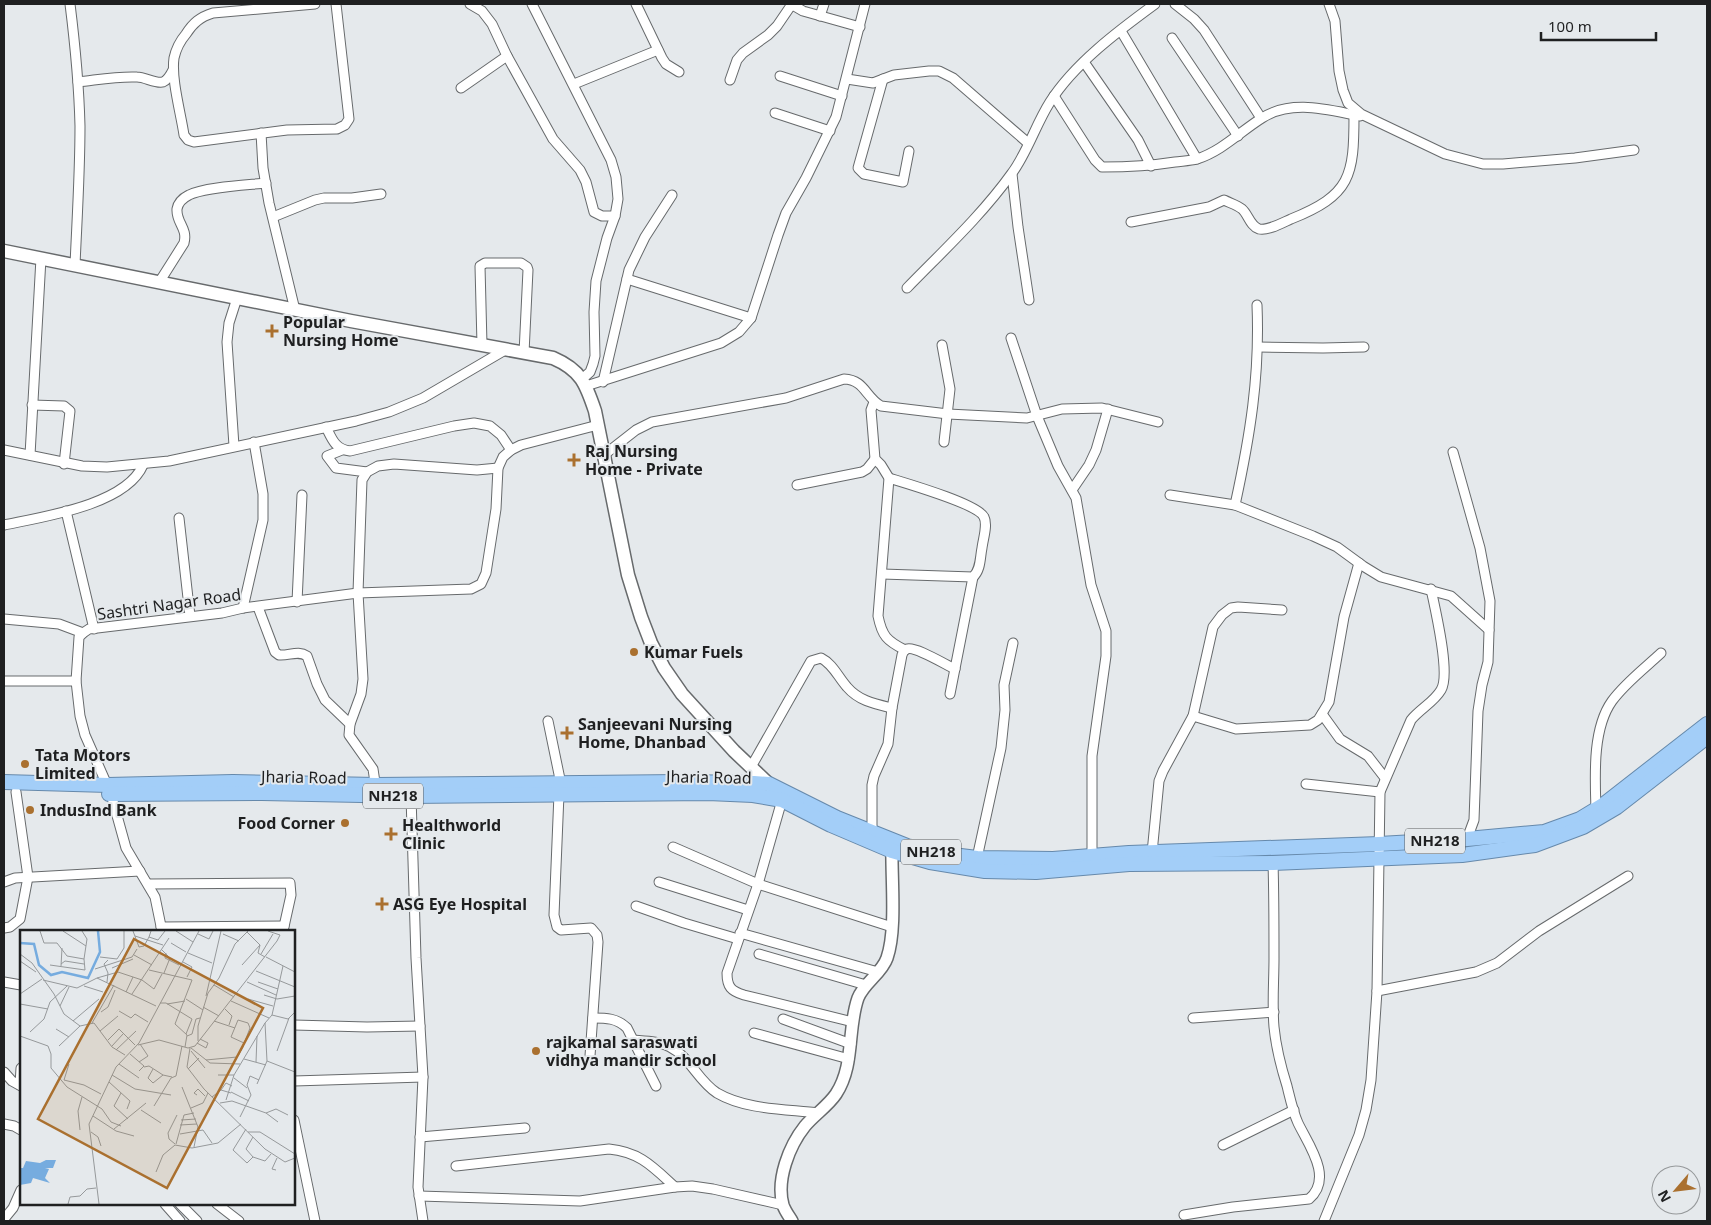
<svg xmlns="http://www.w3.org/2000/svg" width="1711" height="1225" font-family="'Noto Sans',sans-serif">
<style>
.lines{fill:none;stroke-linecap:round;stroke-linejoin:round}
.minor-casing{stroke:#676a6c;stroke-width:11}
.tertiary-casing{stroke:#676a6c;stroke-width:14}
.secondary-casing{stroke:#676a6c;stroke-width:15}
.trunk-casing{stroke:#6689ab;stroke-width:16}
.minor{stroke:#fff;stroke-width:9}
.tertiary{stroke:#fff;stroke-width:11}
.secondary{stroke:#fff;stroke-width:12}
.trunk{stroke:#a3cef8;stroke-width:14}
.poi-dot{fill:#aa702f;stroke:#e5e9ec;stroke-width:2}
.labels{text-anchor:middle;stroke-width:4;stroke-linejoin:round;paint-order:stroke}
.shield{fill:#e5e9ec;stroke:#5a5c5e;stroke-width:1}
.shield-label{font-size:15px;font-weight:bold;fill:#1f2021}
.poi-label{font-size:16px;font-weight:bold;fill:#1f2021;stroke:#e5e9ec;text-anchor:start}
.street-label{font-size:16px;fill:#1f2021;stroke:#e5e9ec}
.inset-river{fill:none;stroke:#76acdf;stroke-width:2.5}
.inset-road{fill:none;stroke:#96999b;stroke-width:1}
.view{fill:#aa702f;fill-opacity:0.15;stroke:#aa702f;stroke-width:2.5}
.inset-edge{fill:none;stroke:#1f2021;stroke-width:2.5}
</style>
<rect width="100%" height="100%" fill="#e5e9ec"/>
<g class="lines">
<defs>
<g id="minor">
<path d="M70 4C75 44 79 86 80 126 80 173 77 219 75 265"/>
<path d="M315 4 213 13C200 17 193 23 186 34 180 41 176 49 174 58 171 79 181 114 184 135L188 140 194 142 287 130 337 129 345 125 349 119 336 4"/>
<path d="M470 4 482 11 492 24 507 56 553 139 580 170 586 182 594 212 602 216H615"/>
<path d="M532 4 611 160 616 177 618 199 615 216 607 238 596 281 594 312 595 356 593 364 590 372 582 379"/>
<path d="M636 4 662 58 666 64 679 72"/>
<path d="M791 4 803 11 860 27"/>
<path d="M1175 4 1194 19 1204 30 1261 118"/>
<path d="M1329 4 1335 21 1339 71 1343 90 1348 103 1361 114 1445 154 1483 164H1503L1575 158 1634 150"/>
<path d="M820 16 824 4"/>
<path d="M1121 31 1197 159"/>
<path d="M1172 38 1238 136"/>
<path d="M1084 62 1138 140 1151 166"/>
<path d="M780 76 842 96"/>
<path d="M847 79 873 83 894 75 929 71H939L953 78 1028 143"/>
<path d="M883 79 858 168 864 174 903 182 909 151"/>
<path d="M730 80 737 60 743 53 768 35 777 26 792 4"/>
<path d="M78 82C97 80 117 76 137 77 145 77 156 84 163 82 168 80 171 74 173 70"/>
<path d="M574 84 658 50"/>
<path d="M461 88 507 56"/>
<path d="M1054 96 1095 160 1102 167C1126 167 1150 166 1175 162 1182 161 1190 161 1197 159 1222 151 1241 131 1262 118 1292 99 1328 110 1360 116"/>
<path d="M775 113 830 131"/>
<path d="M261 133 263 168 269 203 295 310"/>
<path d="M1012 174 1018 227 1029 300"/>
<path d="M273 217 315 200 324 198H352L381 194"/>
<path d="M1131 222 1209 207 1224 200C1230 203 1237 205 1242 209 1248 214 1250 226 1259 229 1268 231 1282 223 1291 219 1351 195 1354 176 1354 115"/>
<path d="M627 279 751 318"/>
<path d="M160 281 184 243C188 228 176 223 177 209 178 203 183 198 189 195 204 187 247 185 266 183"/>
<path d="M907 288C943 251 982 215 1012 173 1027 153 1036 124 1050 102 1074 64 1118 31 1155 4"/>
<path d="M1011 338 1037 416 1058 466 1076 498 1091 585 1106 631V656L1092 756V856"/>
<path d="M482 345 480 266 485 263H521L527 267 528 270 524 353"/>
<path d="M942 345 950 389 944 442"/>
<path d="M1258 347 1323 348 1364 347"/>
<path d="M603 382 629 270 645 237 672 195"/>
<path d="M586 386 721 343 739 332 751 318 778 235 786 213 806 178 836 117 865 4"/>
<path d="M874 402 871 410 875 459 881 465 889 478 878 616C882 636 887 641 905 650"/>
<path d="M32 405 64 406 70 411 64 464"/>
<path d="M326 427C332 439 335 449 350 451L454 426 474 423 490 426 501 435 511 450"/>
<path d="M234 446 227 342 229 323 237 298"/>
<path d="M4 450 82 466 107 467 169 461 356 421 389 412 423 398 505 350"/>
<path d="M342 450 327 456 336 468 367 472"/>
<path d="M1453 452 1480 548 1490 601 1488 662 1482 685 1478 711 1474 820 1467 839"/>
<path d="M30 455 41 258"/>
<path d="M604 455 636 430 652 422 786 398 844 379C865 380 865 397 881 406L948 414 1027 418 1062 409 1102 408 1158 422"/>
<path d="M797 485 862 472 867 469 875 459"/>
<path d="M1072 490 1089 465 1096 450 1108 409"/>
<path d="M1170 495 1235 505 1313 536 1337 547 1363 566 1381 577 1451 596 1489 630"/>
<path d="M1235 505C1250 436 1260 376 1257 305"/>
<path d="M66 511 94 629"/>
<path d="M179 518 190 616"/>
<path d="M4 525C42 517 126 505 143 465"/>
<path d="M882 574 973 577C981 570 980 557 982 548 983 539 988 525 984 517 978 504 905 483 889 478"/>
<path d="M297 602 302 495"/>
<path d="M258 607 275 652 279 655C289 656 298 650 307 656L317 684 325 700 350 724"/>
<path d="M243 608 263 520V494L254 442"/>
<path d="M4 619 59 624 83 633"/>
<path d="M4 681H76"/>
<path d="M950 694 973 577"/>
<path d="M1322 714 1340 739 1368 756 1385 778"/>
<path d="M1193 716 1236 729 1310 725 1318 720 1329 702 1344 617 1359 563"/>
<path d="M548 721 561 784"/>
<path d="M751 767 811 661 821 658C833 664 838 677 847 687 859 701 875 704 892 708"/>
<path d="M1306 784 1380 792"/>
<path d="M376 789 373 769 349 735 350 724 361 694 363 679 358 593 362 480 367 472 378 466 394 464 477 470 498 468"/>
<path d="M559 794 554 915 557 927 561 930 591 928 597 935 598 942 590 1056"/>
<path d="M411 796 416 958 423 1077 418 1187 423 1221"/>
<path d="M782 800 758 884 727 973C727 987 731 991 744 995L853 1022"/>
<path d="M1596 810C1595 777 1592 729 1612 701 1625 683 1645 668 1661 653"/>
<path d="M872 832V785L874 776 888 744 892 708 902 655C903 652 904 650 907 649 915 646 946 665 955 669"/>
<path d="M673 847 758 884 892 927"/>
<path d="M1152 853 1159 781 1163 771 1193 716 1213 627 1222 615 1231 608 1238 607 1282 610"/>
<path d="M977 858 1001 748 1005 710 1004 685 1013 643"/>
<path d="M4 882 15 878 140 871"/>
<path d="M659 882 748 910"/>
<path d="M149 884 290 883 291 895 283 931"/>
<path d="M636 906 684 923 738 939"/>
<path d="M161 927 284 926"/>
<path d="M4 928 10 927 20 919 28 877 16 792"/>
<path d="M162 931 155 897 126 848 111 794 85 735 80 716 76 681 79 637 83 633 89 629 222 613 243 608 358 593 471 589 481 584 486 573 496 509 498 468 503 457 511 450 521 445 598 425"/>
<path d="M740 933 878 972"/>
<path d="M759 954 866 985"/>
<path d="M4 982 21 985"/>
<path d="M1377 991 1476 972 1497 963 1539 931 1628 876"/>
<path d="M593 1018C606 1018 617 1018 627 1028L656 1086"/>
<path d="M1193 1018 1274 1012"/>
<path d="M783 1019 851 1044"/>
<path d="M294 1025 367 1027 420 1026"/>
<path d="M754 1033 849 1059"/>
<path d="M633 1040C645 1041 660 1041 670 1047 690 1057 698 1081 717 1093 746 1110 786 1109 819 1113"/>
<path d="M4 1072 12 1081 21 1086"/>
<path d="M294 1081 423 1077"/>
<path d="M20 1085 21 1068"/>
<path d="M294 1120 315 1221"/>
<path d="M4 1124 14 1126 21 1130"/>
<path d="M420 1137 525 1128"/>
<path d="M1223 1145 1294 1110"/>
<path d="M456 1166 609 1149C640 1152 653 1167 675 1187"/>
<path d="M419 1196 580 1201 675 1187 692 1186 713 1189 783 1205"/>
<path d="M165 1204 180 1221"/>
<path d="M180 1204 197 1221"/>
<path d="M217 1204 239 1221"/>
<path d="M1184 1215 1233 1207 1309 1199C1334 1178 1308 1144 1298 1123 1293 1112 1290 1098 1287 1086 1281 1067 1276 1047 1274 1027 1272 1004 1274 981 1274 958 1274 926 1274 894 1273 863"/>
<path d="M4 1219 13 1208 21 1190"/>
<path d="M1324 1221 1359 1135 1366 1110 1371 1080 1377 991 1380 792 1411 720C1420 709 1434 702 1441 690 1451 674 1435 609 1431 589"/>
</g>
<path id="tertiary" d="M792 1221C789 1216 785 1211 783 1205 776 1180 789 1146 805 1126 814 1115 828 1106 836 1094 855 1065 847 1029 858 998 864 983 882 973 887 958 897 929 891 877 892 845"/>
<path id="secondary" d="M4 251 351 321 553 358C581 370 586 384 595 411L628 575 641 617 651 643 664 668 682 694 734 751 773 788"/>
<g id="trunk">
<path d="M4 782 108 785 233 782 376 785 679 782 754 783 769 784 837 818 907 846 936 853 977 858 1053 859 1129 853 1379 844 1467 839 1544 832 1580 819 1603 805 1707 724"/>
<path d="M109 794 262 793 411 796 708 793 753 795 782 800 831 825 892 851 930 862 985 871 1036 872 1129 864 1273 863 1462 855 1535 845 1583 827 1617 807 1707 737"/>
</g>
</defs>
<use href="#minor" class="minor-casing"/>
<use href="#tertiary" class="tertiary-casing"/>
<use href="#secondary" class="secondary-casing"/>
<use href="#trunk" class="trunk-casing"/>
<use href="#minor" class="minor"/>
<use href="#tertiary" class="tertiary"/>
<use href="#secondary" class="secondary"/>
<use href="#trunk" class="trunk"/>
</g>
<g class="poi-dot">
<path d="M269.5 323.5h5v5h5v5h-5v5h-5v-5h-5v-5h5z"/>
<path d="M571.5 452.5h5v5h5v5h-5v5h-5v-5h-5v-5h5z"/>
<circle cx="634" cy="652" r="5"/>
<path d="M564.5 725.5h5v5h5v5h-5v5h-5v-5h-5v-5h5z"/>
<circle cx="25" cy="764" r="5"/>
<circle cx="30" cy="810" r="5"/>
<circle cx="345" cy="823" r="5"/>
<path d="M388.5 826.5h5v5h5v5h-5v5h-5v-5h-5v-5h5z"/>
<path d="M379.5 896.5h5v5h5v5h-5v5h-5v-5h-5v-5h5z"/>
<circle cx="536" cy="1051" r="5"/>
</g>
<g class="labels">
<g class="shield">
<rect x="363" y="783.5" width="60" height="25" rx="4"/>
<rect x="1405" y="828.5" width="60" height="25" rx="4"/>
<rect x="901" y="839.5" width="60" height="25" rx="4"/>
</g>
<g class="shield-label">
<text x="393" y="801">NH218</text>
<text x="1435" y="846">NH218</text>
<text x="931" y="857">NH218</text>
</g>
<g class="poi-label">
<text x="283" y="328">Popular<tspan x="283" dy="18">Nursing Home</tspan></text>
<text x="585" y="457">Raj Nursing<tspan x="585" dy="18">Home - Private</tspan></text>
<text x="644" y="658">Kumar Fuels</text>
<text x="578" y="730">Sanjeevani Nursing<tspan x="578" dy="18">Home, Dhanbad</tspan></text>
<text x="35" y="761">Tata Motors<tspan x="35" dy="18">Limited</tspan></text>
<text x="40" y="816">IndusInd Bank</text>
<text x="335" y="829" text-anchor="end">Food Corner</text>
<text x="402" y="831">Healthworld<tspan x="402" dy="18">Clinic</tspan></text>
<text x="393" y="910">ASG Eye Hospital</text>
<text x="546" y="1048">rajkamal saraswati<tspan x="546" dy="18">vidhya mandir school</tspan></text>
</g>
<g class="street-label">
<text transform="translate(169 604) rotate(-8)" y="6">Sashtri Nagar Road</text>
<text transform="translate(304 777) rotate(1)" y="6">Jharia Road</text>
<text transform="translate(709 777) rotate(1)" y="6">Jharia Road</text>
</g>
</g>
<g transform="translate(20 930)">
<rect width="275" height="275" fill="#e5e9ec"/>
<path d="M26 230H36L33 238H25L29 239 25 248 30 253 13 248 11 253 0 255V238H3L6 231 20 233Z" fill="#76acdf"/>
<path class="inset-river" d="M0 13 14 14 19 35 31 45 42 42 68 48 80 22 78 1"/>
<path class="inset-road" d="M20 1 24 13H37L47 26 64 29 65 40 30 35M43 1 66 16M62 1 67 9 64 29M113 1 119 17 124 16 129 7M131 1 129 7 138 10 145 1M156 1 173 12M227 2 240 15 238 23 245 27M178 4 189 9 193 1M203 4 219 11M115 6 143 15M151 13 166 22M142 20 150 28 144 43M146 23 145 28 159 35M168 23 192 33M0 24 12 33 34 64 44 84 60 96 74 93 92 117 105 125M241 24 253 4M114 25 132 35M80 27 97 29 104 18V1M246 27 275 42M0 31 16 42M163 32 172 37 167 47M41 34 45 31 64 34M222 35 240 15M41 36 42 18M92 38 113 29M75 39 112 27 117 19M129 40 172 50 155 94 167 105 165 117M236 41 275 57M23 50 57 58 77 48M87 52 88 43 84 34 88 30M227 52 256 65M238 52 258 59M194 55 214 67M64 56 83 62M106 62 113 47M0 64 22 49M112 64 149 8M244 65 257 69 275 66M186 66 201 1M166 69 183 80M228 69 253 76M211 71 249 88M140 73H146L172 89 166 104M0 74 28 79M147 74 165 71M40 76 49 57M136 76 77 48 98 42 122 50 134 59 142 44M183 77 199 86M205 79 212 86 209 95M99 81 111 88 115 84 128 92M81 82 88 77 95 60M252 85 268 89 275 82M53 91 79 69M194 91 215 98M72 93 94 55M36 99 49 107M80 101 98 86M10 102 24 89 30 72 47 56M0 106 28 116 31 124V138L47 157 82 179 91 192 101 196M167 106 172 104 176 89 180 88M88 110 99 99 115 115M178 111V96L188 63 199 48 215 14 228 1M177 113 186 118 188 113 180 109M118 115 139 110 168 118 175 116 257 11 260 5 248 1M39 116 60 96M92 116 103 104M170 118 167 137 184 159 245 219 265 232 275 228M171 118 190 133 220 134M96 120 116 101M171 121 185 138M257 121 269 88M110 124 124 136 119 141M224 129 246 135M186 130 217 127 218 126 223 117 224 113 225 111 230 98 228 93 218 90 211 107 224 113M247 131 275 142M119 132 128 126 120 114M236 132 237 106M49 134 44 150 64 155 81 164M99 134 119 148M124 137 129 136 143 145M133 139 128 148 133 153 143 145 152 147M168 139 179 128M92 145 115 159 151 165M198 145H214M214 148 227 158M89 152 110 171 107 179M237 154 247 131 245 93 252 85 263 36M162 157 178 197 174 217M201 160 206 153 212 156M211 162 229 171M101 163 94 176 108 189M177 165 174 163 178 159 185 166M192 167 201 160 211 163M206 170 214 145 245 93M200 173 212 171 246 183 258 192M134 176 151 148 156 146 162 116M171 178 183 173 188 163M121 180 141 193M246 183 256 179 268 185M73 186 96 201 114 206M220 187 231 165 227 155 230 146 239 150M161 190 176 189M160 195 177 194M94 199 126 173M226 199 213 220 227 233 233 227M60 200 58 181 62 167M71 202 78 207 81 216M228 202H240L275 224M160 204 183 200 192 213M233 207 226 219 233 227 245 231 251 224M155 214 149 209 148 203 157 185M156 214 164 185 174 183M256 240 252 239 257 228M136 242 143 225 155 215 172 218 198 213 221 194M48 274 50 267 60 266 67 259 76 258M79 274 69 194 96 137 119 113 179 1"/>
<path class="view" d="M114 9 243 78 147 258 18 189Z"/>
<rect width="275" height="275" class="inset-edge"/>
</g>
<rect width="1711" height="1225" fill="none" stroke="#1f2021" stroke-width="10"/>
<g transform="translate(1676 1190) rotate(242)"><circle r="24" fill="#e5e9ec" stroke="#96999b"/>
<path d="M0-4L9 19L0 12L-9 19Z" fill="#aa702f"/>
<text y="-8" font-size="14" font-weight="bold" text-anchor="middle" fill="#1f2021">N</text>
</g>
<path d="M1541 32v8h115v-8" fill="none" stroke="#1f2021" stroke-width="2.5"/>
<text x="1548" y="32" font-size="15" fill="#1f2021" stroke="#e5e9ec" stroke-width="4" paint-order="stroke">100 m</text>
</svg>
